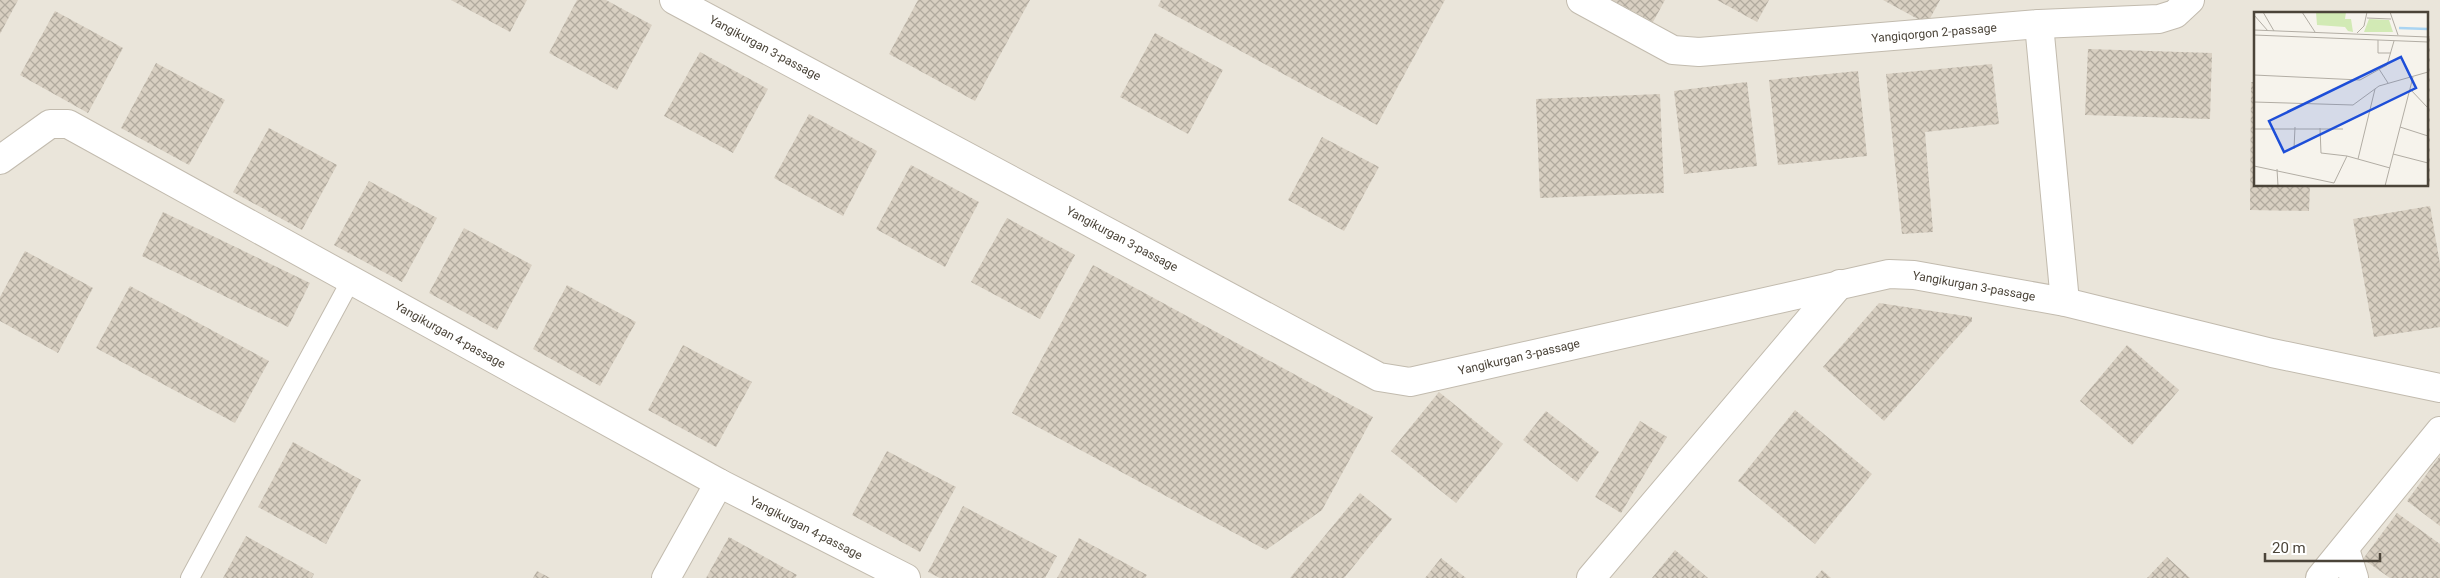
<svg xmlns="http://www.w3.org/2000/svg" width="2440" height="578" font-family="Roboto,sans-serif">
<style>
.residential{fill:#eae5da;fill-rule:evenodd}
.building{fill:url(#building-cross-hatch)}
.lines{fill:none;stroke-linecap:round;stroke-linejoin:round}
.lane-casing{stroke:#c2bbae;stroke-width:20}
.street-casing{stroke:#c2bbae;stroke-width:30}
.lane{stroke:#fff;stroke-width:18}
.street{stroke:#fff;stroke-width:28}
.labels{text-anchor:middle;stroke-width:5;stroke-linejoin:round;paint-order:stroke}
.street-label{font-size:12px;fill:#4b4439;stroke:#fff}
.inset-river{fill:none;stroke:#a9d4f2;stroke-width:2.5}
.inset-road{fill:none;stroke:#b2ada4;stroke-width:1}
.view{fill:#1d4ed8;fill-opacity:0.15;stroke:#1d4ed8;stroke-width:2.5}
.inset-edge{fill:none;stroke:#4b4439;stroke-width:2.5}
</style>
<defs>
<pattern id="building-cross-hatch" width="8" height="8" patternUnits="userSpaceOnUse" patternTransform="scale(1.25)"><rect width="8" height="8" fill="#d8cfc1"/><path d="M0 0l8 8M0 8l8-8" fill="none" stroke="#b1aa9e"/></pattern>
</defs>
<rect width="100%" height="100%" fill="#f6f3ec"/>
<path class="residential" d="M0 0H2440V578H0ZM2255 14H2426V185H2255Z"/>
<g class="building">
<path d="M0 0H18L0 34Z"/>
<path d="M451 0H527L510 32Z"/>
<path d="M577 0H606L652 25 617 90 549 53Z"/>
<path d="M918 0H1030L975 101 889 54Z"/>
<path d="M1161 0H1445L1377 125 1158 6Z"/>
<path d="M1612 0H1665L1653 22Z"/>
<path d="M1717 0H1769L1757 22Z"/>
<path d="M1883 0H1940L1927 24Z"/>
<path d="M55 11 123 48 88 113 20 75Z"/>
<path d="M1155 33 1223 70 1188 134 1120 97Z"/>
<rect x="2426" y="36" width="4" height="150"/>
<path d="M2088 49 2212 53 2210 119 2085 115Z"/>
<path d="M700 52 768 89 733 153 664 116Z"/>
<path d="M156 63 225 100 189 165 121 128Z"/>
<path d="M1992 64 1999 124 1925 132 1933 232 1902 234 1886 74Z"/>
<path d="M1858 71 1867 156 1778 165 1769 80Z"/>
<path d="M1747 82 1757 166 1684 174 1674 91Z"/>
<path d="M2251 82H2255V185H2310L2309 211 2250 210Z"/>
<path d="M1660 94 1664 193 1540 198 1536 99Z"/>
<path d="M809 114 877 151 843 216 774 178Z"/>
<path d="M269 128 337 165 302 230 233 192Z"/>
<path d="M1322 137 1379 167 1344 231 1288 200Z"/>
<path d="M911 165 979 202 945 267 876 229Z"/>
<path d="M369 181 437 218 402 282 334 245Z"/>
<path d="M2430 206 2440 264V327L2374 337 2353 219Z"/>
<path d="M163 212 310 283 288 327 142 256Z"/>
<path d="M1007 218 1075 255 1040 319 971 282Z"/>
<path d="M464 228 532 265 497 330 429 293Z"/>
<path d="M25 251 93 288 58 353 0 321V297Z"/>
<path d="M1093 265 1373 417 1322 510 1266 550 1012 413Z"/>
<path d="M567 285 636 322 600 386 533 349Z"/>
<path d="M130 286 269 361 235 423 96 348Z"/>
<path d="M1879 303 1972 317V321L1884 421 1823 367Z"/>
<path d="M683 345 752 382 716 447 648 410Z"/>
<path d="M2127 345 2179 390 2132 445 2080 401Z"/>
<path d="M1439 392 1503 444 1456 503 1391 451Z"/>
<path d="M1795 410 1872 474 1815 544 1738 481Z"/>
<path d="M1546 411 1599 452 1577 482 1523 440Z"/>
<path d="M1640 421 1667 437 1621 513 1595 497Z"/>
<path d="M293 442 361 480 326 544 258 507Z"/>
<path d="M887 451 956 487 920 552 852 515Z"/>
<path d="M2440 456V526L2407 501Z"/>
<path d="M1360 493 1392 519 1344 578H1290Z"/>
<path d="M963 506 1057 556 1045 578H940L928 572Z"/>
<path d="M2397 513 2440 544V578H2390L2363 559Z"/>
<path d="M246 536 314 574 312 578H223Z"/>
<path d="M729 537 797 575 795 578H706Z"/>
<path d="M1079 538 1147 575 1145 578H1057Z"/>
<path d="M1675 550 1708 578H1652Z"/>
<path d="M2167 557 2190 578H2147Z"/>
<path d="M1441 558 1466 578H1425Z"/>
<path d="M1822 570 1831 578H1815Z"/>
<path d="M537 571 550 578H533Z"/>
</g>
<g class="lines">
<defs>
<path id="lane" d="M190 578 351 280"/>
<g id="street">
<path d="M674 0 1379 377 1410 382 1889 274 1914 275 2065 302 2272 353 2440 388"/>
<path d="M1581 0 1673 50 1699 52 2039 24 2159 19 2175 14 2190 0"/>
<path d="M2039 24 2065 302"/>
<path d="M0 160 50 124H68L719 483 906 578"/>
<path d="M2345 549 2354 578"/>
<path d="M666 578 719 483"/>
<path d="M1591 578 1840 284"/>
<path d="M2320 578 2440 431"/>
</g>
</defs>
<use href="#lane" class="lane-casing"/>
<use href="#street" class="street-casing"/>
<use href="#lane" class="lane"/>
<use href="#street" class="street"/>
</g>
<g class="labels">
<g class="street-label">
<text transform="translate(1934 33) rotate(-5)" y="4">Yangiqorgon 2-passage</text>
<text transform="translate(765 48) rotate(28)" y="4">Yangikurgan 3-passage</text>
<text transform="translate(1122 239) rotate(28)" y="4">Yangikurgan 3-passage</text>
<text transform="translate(1974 286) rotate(10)" y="4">Yangikurgan 3-passage</text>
<text transform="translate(450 335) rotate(29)" y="4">Yangikurgan 4-passage</text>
<text transform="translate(1519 357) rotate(-13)" y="4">Yangikurgan 3-passage</text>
<text transform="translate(806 528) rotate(27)" y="4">Yangikurgan 4-passage</text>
</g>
</g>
<g transform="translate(2254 12)">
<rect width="174" height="174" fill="#f6f3ec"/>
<path d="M62 0H92L91 7H97L99 20 94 19 91 15 63 13ZM115 7 135 8 139 20H110Z" fill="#d2eab5"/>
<path class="inset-river" d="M145 16 174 17"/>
<path class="inset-road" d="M9 0 20 19M48 0 61 20M136 0 144 23M0 3 14 19M113 6 137 7M0 18 174 25M103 21 110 14 113 0M0 23 174 30M124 28V41H137M125 57 134 71M0 63 106 68 133 53 140 29M156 77 174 96M0 90 99 93 125 74 174 60M146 115 174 124M66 116 67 141 93 144 136 156M0 117H89M40 137 41 115M139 142 174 151M104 147 121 77M0 154 80 171 93 144M23 157 24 174M131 174 159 65"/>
<path class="view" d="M147 45 162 76 30 140 15 109Z"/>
<rect width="174" height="174" class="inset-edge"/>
</g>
<path d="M2265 553v8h115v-8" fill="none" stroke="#4b4439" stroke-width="2.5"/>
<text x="2272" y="553" font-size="15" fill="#4b4439" stroke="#ffffff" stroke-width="4" paint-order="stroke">20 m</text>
</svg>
